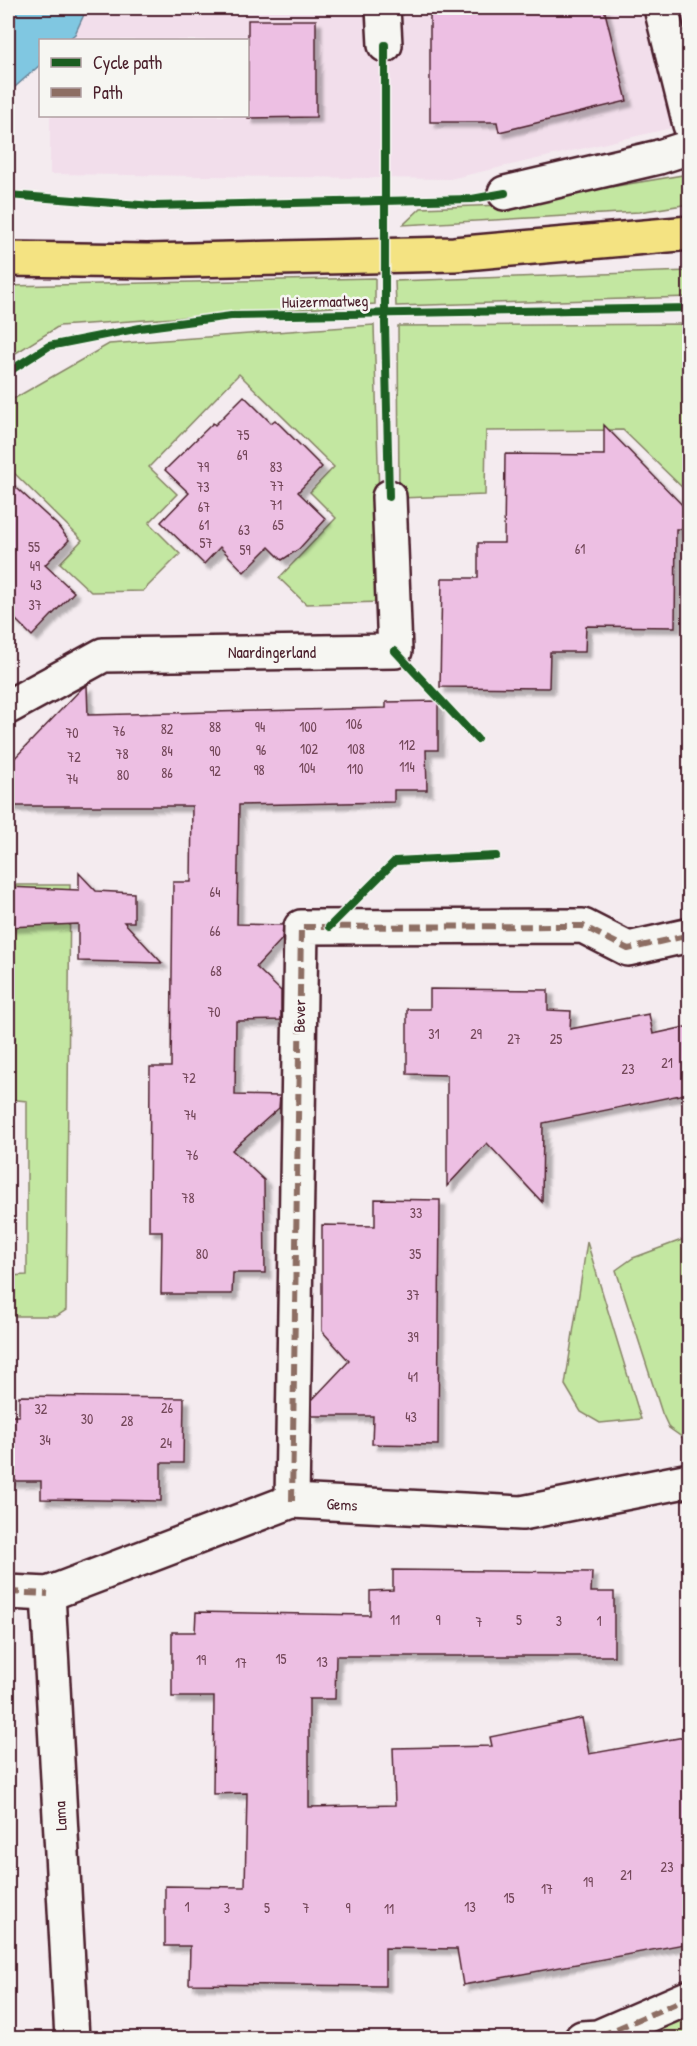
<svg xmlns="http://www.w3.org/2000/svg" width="697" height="2046" font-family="'Patrick Hand',sans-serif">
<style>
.built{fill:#f2deeb}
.green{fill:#c3e7a1;stroke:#868366;stroke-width:1.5}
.water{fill:#80c7e1;stroke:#6a8498;stroke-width:1.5}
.building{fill:#edbfe3;stroke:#4a1f2b;stroke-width:1.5;filter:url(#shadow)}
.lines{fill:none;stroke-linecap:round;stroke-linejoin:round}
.minor-casing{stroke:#4a1f2b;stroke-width:38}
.major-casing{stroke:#4a1f2b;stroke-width:38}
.minor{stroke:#f6f6f2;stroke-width:33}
.major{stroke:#f4e382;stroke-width:33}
.quiet{stroke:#8d6e63;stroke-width:6;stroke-dasharray:12 6;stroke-linecap:butt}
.cycleway-casing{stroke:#f6f6f2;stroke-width:11}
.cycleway{stroke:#1b5e20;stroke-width:8}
.labels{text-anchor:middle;stroke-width:5;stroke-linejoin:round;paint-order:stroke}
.number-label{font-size:14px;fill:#734759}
.street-label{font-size:16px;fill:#4a1f2b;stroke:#f6f6f2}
</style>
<defs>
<filter id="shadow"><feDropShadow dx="5.5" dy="5.5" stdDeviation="1.5" flood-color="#0004"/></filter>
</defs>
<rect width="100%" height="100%" fill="#f4ebef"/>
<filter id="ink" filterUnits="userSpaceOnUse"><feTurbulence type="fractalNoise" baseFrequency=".0167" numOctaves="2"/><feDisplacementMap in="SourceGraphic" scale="12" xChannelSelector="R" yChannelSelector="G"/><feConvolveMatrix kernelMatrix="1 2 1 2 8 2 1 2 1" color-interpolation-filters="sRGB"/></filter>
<g filter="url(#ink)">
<path class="built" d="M64 8H689V124L450 179 50 174V116H248V40H57Z"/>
<g class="green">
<path d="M689 174V204L639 212 403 225 421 208 502 205Z"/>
<path d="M689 271V297L396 306 395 281Z"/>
<path d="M375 278V304L59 326 8 358V286Z"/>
<path d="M689 324V494L623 430 486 431 485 495 399 498 398 326Z"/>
<path d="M374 325 382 602 306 604 279 578 336 518 310 492 334 467 239 374 149 467 177 494 149 523 180 554 143 591 91 592 60 563 82 540 8 467V402L109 344Z"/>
<path d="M8 885H70L66 1310 57 1316H8V1276L27 1275V1101L8 1099V1047L15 1039 8 1001Z"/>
<path d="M687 1238 690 1245 689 1442 669 1428 662 1413 616 1270 633 1258Z"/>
<path d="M587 1242 641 1419 600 1423 581 1412 565 1385Z"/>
<path d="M689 2014V2038H636L637 2033Z"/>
</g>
<path class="water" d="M8 8H87L75 34 68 40H40V65L8 93Z"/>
<g class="building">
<path d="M430 8H604L627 101 499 132 497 122H430Z"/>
<path d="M248 20H316V117L248 118Z"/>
<path d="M244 396 271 423 275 420 322 467 298 492 326 519 299 549 282 560 269 547 244 572 220 547 204 564 161 522 189 493 165 470 213 423 215 425Z"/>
<path d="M604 425 690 513V529H676L675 627 586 626 585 652H550L549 688 440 687 442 578H478V543H504L505 454 604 455Z"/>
<path d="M8 480 57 525 69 540 45 565 74 592 32 636 8 612Z"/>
<path d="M87 685 88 715 386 708V702L438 701V750H426L427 790H394V802L239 805 237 924 283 925 282 939 256 967 281 991V1020L236 1021 235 1095 280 1096 279 1108 232 1150 264 1180 265 1273H233L232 1294H161L162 1231H149L150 1067H171L173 882H191L192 806H8V765L82 688Z"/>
<path d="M79 873 96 891 134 893V922H124L162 963 78 961V924L8 927V887L79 890Z"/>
<path d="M430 989 548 990V1010L571 1011 570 1029 649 1014 653 1034 690 1026V1093L543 1123 542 1202 487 1143 447 1186V1075L407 1074V1009H430Z"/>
<path d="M375 1199 440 1200 438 1445 372 1444 373 1416H312V1400L349 1361 322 1331V1225L375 1226Z"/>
<path d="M19 1396 184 1398 183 1463H161V1501L41 1499V1481H8V1416H19Z"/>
<path d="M393 1570 592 1572 591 1592H614V1656H336L335 1699H309V1807L395 1805 393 1748 492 1746 490 1737 582 1718 589 1754 690 1736V1943L463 1985 457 1949 385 1948V1986L189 1984 190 1946H165V1886L245 1887 247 1793 213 1794 214 1697H172V1632H195L196 1612 370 1615V1591L393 1590Z"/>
</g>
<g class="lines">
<defs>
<g id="minor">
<path d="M383 8 385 45"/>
<path d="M661 8 690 125"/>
<path d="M505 193 659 157 690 147"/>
<path d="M8 707 103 655 395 651 389 497"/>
<path d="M292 1501 301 927 583 926 628 949 690 935"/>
<path d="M8 1592 48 1594 292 1501 522 1513 690 1480"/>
<path d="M48 1594 72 2038"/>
<path d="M582 2038 598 2037 690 1997"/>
</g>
<path id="major" d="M8 259 147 261 454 254 690 233"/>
</defs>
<use href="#minor" class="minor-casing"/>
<use href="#major" class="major-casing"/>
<use href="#minor" class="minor"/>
<use href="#major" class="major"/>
<g class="quiet">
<path d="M292 1501 301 927 583 926 628 949 690 935"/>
<path d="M8 1592 48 1594"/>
<path d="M582 2038 598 2037 690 1997"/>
</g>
<defs>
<g id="cycleway">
<path d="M385 45V323L389 497"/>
<path d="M8 195 153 206 472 199 505 193"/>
<path d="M8 372 49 346 140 328 231 316 690 308"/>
<path d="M395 651 477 739"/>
<path d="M329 927 395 861 496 856"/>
</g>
</defs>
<use href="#cycleway" class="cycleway-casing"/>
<use href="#cycleway" class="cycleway"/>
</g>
</g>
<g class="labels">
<g class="number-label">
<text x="243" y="440">75</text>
<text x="242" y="460">69</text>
<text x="203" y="472">79</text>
<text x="276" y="472">83</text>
<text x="277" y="491">77</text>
<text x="203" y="492">73</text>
<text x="276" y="510">71</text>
<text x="204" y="512">67</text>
<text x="204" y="530">61</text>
<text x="278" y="530">65</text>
<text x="244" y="535">63</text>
<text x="206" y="548">57</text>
<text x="34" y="552">55</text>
<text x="580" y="554">61</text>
<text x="245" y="555">59</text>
<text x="35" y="571">49</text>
<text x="36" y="590">43</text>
<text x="35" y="610">37</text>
<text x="354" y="729">106</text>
<text x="215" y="732">88</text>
<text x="260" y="732">94</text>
<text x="308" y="732">100</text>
<text x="167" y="734">82</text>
<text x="119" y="736">76</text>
<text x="72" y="738">70</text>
<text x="407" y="750">112</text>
<text x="309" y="754">102</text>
<text x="356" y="754">108</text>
<text x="261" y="755">96</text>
<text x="167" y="756">84</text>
<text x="215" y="756">90</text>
<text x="122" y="759">78</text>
<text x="74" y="762">72</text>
<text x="407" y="772">114</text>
<text x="307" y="773">104</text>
<text x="355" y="774">110</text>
<text x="259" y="775">98</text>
<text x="215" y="776">92</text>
<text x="167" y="778">86</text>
<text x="123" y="780">80</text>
<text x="72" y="784">74</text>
<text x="215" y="897">64</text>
<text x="215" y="936">66</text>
<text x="216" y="976">68</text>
<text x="214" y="1017">70</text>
<text x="434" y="1039">31</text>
<text x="476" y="1039">29</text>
<text x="514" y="1044">27</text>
<text x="556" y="1044">25</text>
<text x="667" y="1068">21</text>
<text x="628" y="1074">23</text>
<text x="189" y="1083">72</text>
<text x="190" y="1120">74</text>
<text x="192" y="1160">76</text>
<text x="188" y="1203">78</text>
<text x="416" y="1218">33</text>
<text x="202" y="1259">80</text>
<text x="415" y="1259">35</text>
<text x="413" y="1300">37</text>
<text x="413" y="1342">39</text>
<text x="413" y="1382">41</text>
<text x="167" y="1413">26</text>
<text x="41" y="1414">32</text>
<text x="411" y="1422">43</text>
<text x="87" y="1424">30</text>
<text x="127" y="1426">28</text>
<text x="45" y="1445">34</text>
<text x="166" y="1448">24</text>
<text x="395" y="1625">11</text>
<text x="438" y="1625">9</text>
<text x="519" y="1625">5</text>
<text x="559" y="1626">3</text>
<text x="599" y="1626">1</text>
<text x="479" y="1627">7</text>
<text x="281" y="1664">15</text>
<text x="201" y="1665">19</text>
<text x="322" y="1667">13</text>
<text x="241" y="1668">17</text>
<text x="667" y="1872">23</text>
<text x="626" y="1880">21</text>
<text x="588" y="1887">19</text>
<text x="547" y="1894">17</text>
<text x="509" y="1903">15</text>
<text x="187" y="1912">1</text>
<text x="470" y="1912">13</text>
<text x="227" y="1913">3</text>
<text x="267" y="1913">5</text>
<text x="306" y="1913">7</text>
<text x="348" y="1913">9</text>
<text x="389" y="1914">11</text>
</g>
<g class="street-label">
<text transform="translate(325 301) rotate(-1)" y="6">Huizermaatweg</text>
<text x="272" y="658">Naardingerland</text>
<text transform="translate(299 1016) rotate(-89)" y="6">Bever</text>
<text transform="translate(342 1504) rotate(3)" y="6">Gems</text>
<text transform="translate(60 1816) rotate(-93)" y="6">Lama</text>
</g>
</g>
<rect width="697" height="2046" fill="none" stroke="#f6f6f2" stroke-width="30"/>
<rect x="15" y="15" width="667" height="2016" fill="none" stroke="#4a1f2b" stroke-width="2" filter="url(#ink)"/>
<rect x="39" y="39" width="210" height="78" fill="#f6f6f2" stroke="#b1a0a2" stroke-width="1.5"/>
<rect x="51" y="58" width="30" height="9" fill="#1b5e20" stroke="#b1a0a2" stroke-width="1.5"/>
<text x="93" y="69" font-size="18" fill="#4a1f2b">Cycle path</text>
<rect x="51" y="88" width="30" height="9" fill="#8d6e63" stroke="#b1a0a2" stroke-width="1.5"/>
<text x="93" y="99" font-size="18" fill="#4a1f2b">Path</text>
</svg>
